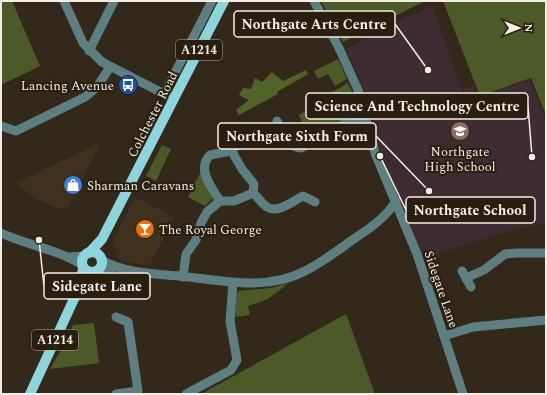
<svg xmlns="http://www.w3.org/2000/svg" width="547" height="395" font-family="Spectral,serif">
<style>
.built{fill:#3f311d}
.education{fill:#3f2c32}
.green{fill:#4b5a26}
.forest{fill:#526329}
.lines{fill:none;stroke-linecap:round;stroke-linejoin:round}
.minor{stroke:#5e7f82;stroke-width:9}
.major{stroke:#8dd4db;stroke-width:10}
.labels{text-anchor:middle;stroke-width:4;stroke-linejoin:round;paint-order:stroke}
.shield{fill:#281f11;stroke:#b6afa5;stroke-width:1}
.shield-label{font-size:12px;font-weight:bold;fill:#f3ede4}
.poi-label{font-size:13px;fill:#f3ede4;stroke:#281f11;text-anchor:start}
.street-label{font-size:13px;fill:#f3ede4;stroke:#281f11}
.leader{fill:none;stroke:#f3ede4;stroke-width:1.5}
.callout-dot{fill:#f3ede4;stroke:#281f11;stroke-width:1.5}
.callout{fill:#281f11;stroke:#f3ede4;stroke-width:1.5}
.callout-label{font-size:14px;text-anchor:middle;font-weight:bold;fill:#f3ede4}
</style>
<rect width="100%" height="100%" fill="#32291a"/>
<g class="built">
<path d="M100 143 69 206 64 207 63 210 40 201 15 183Z"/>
<path d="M135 197 175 217 149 266 119 260 114 246 113 241Z"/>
</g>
<path class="education" d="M433 6 462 91 473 85 479 98 530 80 546 122V222L522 229 521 227 424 258 381 154 365 91 346 49 394 23Z"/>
<g class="green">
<path d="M1 1H12L40 66 1 85Z"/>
<path d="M321 1H425L343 42Z"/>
<path d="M443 1H546V115L531 78 480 96Z"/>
<path d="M338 59 347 79 335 86 328 74 318 79 314 71Z"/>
<path d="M348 83C352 93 361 106 354 115L309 137 299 115 320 102 324 110 333 105 327 95Z"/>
<path d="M162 145 171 149 156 181 146 176Z"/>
<path d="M201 171 213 198 205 206 188 197Z"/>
<path d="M289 283 268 299 248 306 250 315 235 317 236 296 238 291 271 288Z"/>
<path d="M346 314 375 394H201Z"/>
<path d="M94 323 99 363 50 369C58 354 68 341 73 325Z"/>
</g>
<path class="forest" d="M306 70 308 74 277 92 278 94 239 115 236 110 249 100 239 95 243 88 251 89 255 78 262 82 272 72 283 81Z"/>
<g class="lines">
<g class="minor">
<path d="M64 1 83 43 102 62 174 99"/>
<path d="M314 1 339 48 358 90 375 153 417 254 463 394"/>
<path d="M89 51 114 1"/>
<path d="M164 94 212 1"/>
<path d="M277 121C282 131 287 148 301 148L343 125 365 116"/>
<path d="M1 126 16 131 85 97 97 87 110 67"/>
<path d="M231 150 242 169 254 184 253 193"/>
<path d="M220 201C212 188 196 169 210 155L226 152 237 146"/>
<path d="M1 233C27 245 59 250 82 265"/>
<path d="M69 257 84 256"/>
<path d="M101 260C124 273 153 274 179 276 220 280 265 292 305 271 321 263 336 252 351 241 367 230 385 219 396 201"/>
<path d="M97 271 115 267"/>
<path d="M462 271 471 287"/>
<path d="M183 277 186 254 196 240 201 223 207 212 220 201H234L253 193C258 197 262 204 267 207 278 214 293 201 303 196L315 202"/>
<path d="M466 278 484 270 505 254 517 253H546"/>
<path d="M444 336 473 327 546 320"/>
<path d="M116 394 138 391 128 322 116 317"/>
<path d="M186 394 231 370 237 360 230 321 233 283"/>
</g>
<g class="major">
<circle cx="92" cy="262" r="10"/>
<path d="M89 253 102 239 224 1"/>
<path d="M30 394 80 286 83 268"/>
</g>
</g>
<defs>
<symbol id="bus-disc" viewBox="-11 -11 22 22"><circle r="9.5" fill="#1a4fb4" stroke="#281f11"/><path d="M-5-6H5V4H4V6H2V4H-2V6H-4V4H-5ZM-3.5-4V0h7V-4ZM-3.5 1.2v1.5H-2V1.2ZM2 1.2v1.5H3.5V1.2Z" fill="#fff"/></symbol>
<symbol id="school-disc" viewBox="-11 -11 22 22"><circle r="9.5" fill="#8d6e63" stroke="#281f11"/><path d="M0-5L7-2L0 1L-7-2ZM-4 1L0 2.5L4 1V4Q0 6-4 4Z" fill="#fff"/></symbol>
<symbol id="shop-disc" viewBox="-11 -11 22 22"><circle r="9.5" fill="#3f7fe0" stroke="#281f11"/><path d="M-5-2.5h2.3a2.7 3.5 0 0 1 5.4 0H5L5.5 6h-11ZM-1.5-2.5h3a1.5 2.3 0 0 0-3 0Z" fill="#fff"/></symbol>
<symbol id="bar-disc" viewBox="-11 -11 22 22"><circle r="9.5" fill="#e8710a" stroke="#281f11"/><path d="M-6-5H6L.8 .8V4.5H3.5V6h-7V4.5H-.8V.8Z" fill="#fff"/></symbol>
</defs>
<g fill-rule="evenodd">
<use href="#bus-disc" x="117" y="74" width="22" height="22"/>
<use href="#school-disc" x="449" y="120" width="22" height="22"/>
<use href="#shop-disc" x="62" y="174" width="22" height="22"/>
<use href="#bar-disc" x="134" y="218" width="22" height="22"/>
</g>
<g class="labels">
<g class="shield">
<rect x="176" y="40" width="46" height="20" rx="3"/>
<rect x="32" y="330" width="46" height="20" rx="3"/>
</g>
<g class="shield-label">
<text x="199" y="54">A1214</text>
<text x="55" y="344">A1214</text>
</g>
<g class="poi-label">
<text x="114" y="90" text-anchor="end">Lancing Avenue</text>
<text x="460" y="156" text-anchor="middle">Northgate<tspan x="460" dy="15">High School</tspan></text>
<text x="87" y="190">Sharman Caravans</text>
<text x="159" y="234">The Royal George</text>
</g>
<g class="street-label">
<text transform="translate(152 114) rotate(-63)" y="5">Colchester Road</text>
<text transform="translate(442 289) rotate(71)" y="5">Sidegate Lane</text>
</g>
</g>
<path class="leader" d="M428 70L395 24M532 157L528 106M429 191L376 136M380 156L406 210M39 240L44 286"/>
<g class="callout-dot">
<circle cx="428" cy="70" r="4"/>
<circle cx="532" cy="157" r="4"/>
<circle cx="429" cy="191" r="4"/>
<circle cx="380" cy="156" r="4"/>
<circle cx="39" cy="240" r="4"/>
</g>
<g class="callout">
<rect x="234" y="11" width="161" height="26" rx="4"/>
<rect x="306" y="93" width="222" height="26" rx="4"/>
<rect x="218" y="123" width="158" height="26" rx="4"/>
<rect x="406" y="197" width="129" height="26" rx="4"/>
<rect x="44" y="273" width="106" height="26" rx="4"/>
</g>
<g class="callout-label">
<text x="314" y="29">Northgate Arts Centre</text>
<text x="417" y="111">Science And Technology Centre</text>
<text x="297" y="141">Northgate Sixth Form</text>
<text x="470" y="215">Northgate School</text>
<text x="97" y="291">Sidegate Lane</text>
</g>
<rect width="547" height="395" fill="none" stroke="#f3ede4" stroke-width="4"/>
<g transform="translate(519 28) rotate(90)" stroke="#281f11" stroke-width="3" paint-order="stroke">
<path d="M0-3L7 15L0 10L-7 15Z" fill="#f3ede4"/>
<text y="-6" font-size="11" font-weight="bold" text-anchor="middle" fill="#f3ede4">N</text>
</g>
</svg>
